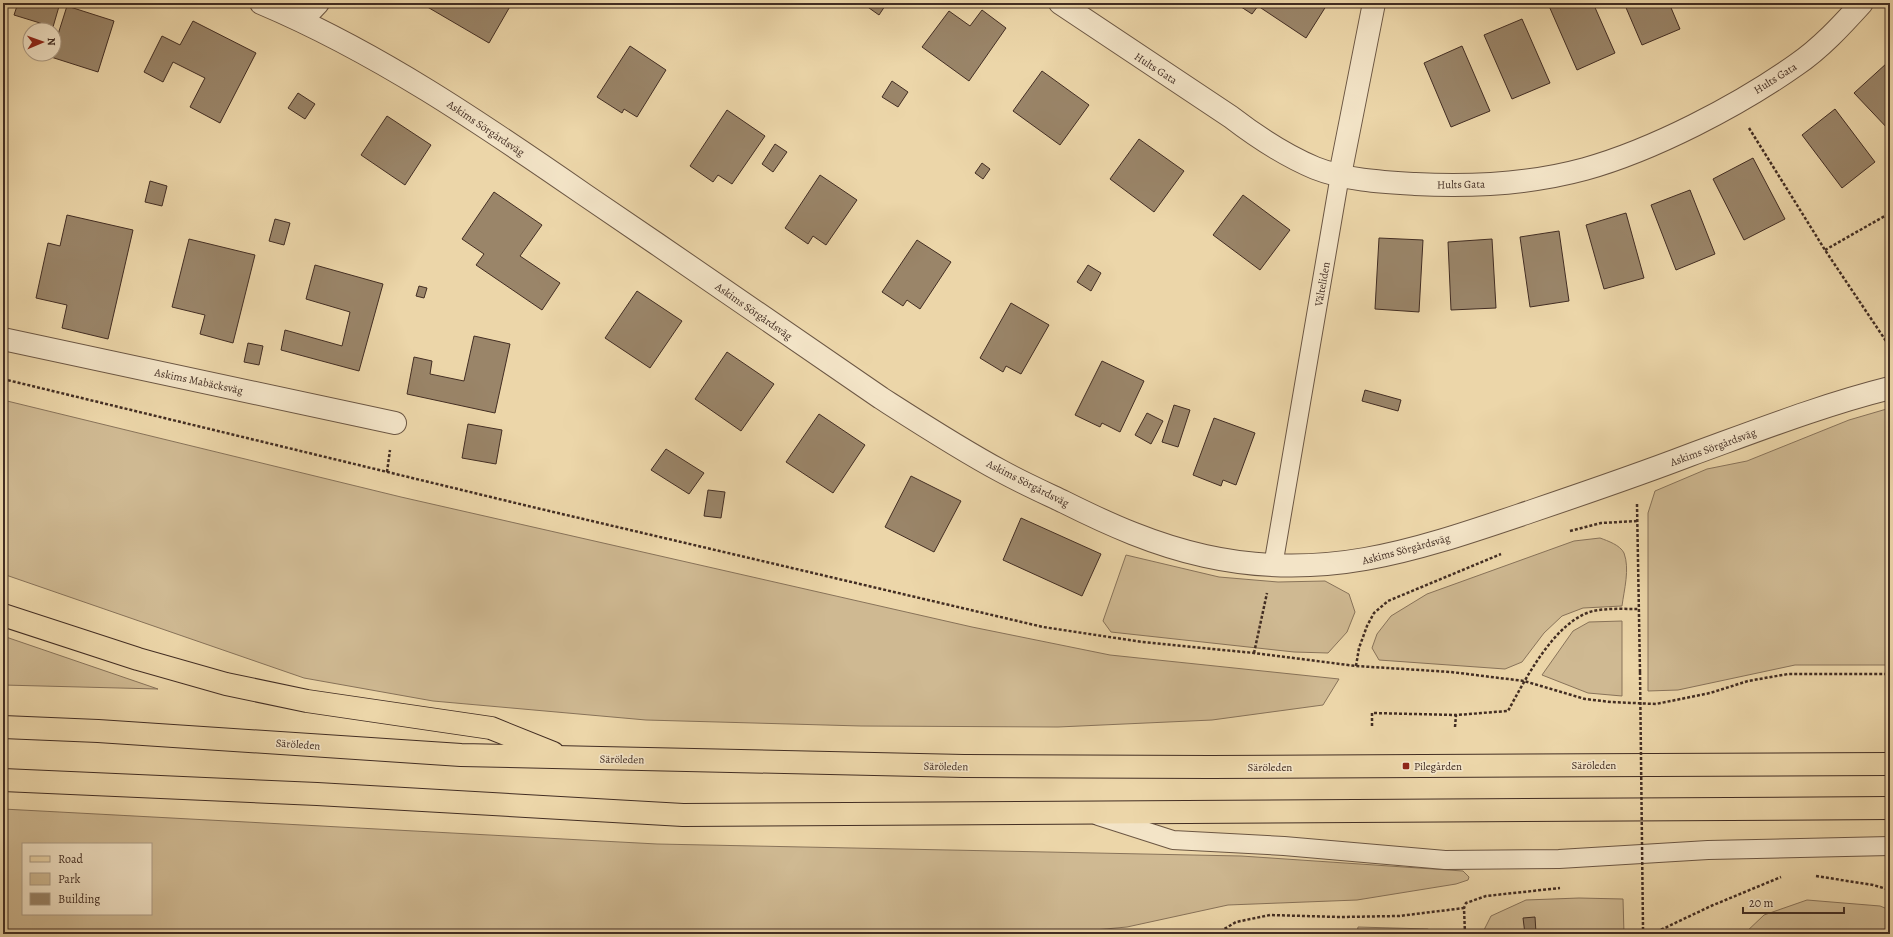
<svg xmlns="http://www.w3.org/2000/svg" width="1893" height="937" font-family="Alegreya,serif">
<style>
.green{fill:#cfb992;stroke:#88735a;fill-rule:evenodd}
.building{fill:#9a8569;stroke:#422d23}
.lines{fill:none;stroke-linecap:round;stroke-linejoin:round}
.service-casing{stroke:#6c5744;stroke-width:20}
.minor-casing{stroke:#6c5744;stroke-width:24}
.primary-casing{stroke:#422d23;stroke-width:24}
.path{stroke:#422d23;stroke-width:2.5;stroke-dasharray:3 2;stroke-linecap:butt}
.service{stroke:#f3e4c7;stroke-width:18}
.minor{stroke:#f3e4c7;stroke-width:22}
.primary{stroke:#ecd6a9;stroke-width:22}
.path-bridge{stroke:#422d23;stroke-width:2.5;stroke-dasharray:3 2;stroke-linecap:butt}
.poi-dot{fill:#8f2418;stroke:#f3e4c7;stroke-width:1.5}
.labels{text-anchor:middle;stroke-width:3.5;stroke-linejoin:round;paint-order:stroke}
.street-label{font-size:11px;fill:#422d23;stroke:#f3e4c7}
.poi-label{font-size:11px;fill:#422d23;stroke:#f3e4c7;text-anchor:start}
</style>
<rect width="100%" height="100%" fill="#ecd6a9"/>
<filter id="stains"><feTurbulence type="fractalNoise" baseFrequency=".005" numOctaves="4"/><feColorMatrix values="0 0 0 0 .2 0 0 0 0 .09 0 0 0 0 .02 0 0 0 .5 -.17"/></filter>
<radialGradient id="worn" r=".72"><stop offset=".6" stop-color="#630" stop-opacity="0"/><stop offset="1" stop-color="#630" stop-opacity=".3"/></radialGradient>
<g class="green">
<path d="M3 400 401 497 972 627 1110 655 1339 679 1323 705 1212 720 1058 727 861 726 646 720 433 701 304 678 3 574Z"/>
<path d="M1890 408V665H1795L1678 690 1648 691V513L1655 491 1707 469 1747 461 1849 420Z"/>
<path d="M1600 538C1608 541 1620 545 1624 553 1630 569 1624 590 1622 606L1583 608 1562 616 1544 633 1522 662 1505 669 1379 660 1372 648 1377 634 1391 616 1427 594 1574 541Z"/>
<path d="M1126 555 1219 577 1278 582 1325 581 1349 594 1355 612 1347 632 1328 653 1294 652 1111 632 1103 621Z"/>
<path d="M1622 621V696L1588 693 1542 675 1573 631 1589 622Z"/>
<path d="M3 636 158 689 3 685Z"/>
<path d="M3 809 657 844 1241 856 1463 871 1469 877 1468 880 1456 884 1357 900 1228 905 1127 927 1051 934H3ZM23 844H151V914H23Z"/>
<path d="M1579 898 1623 899 1624 934H1482L1491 916 1526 900Z"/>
<path d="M1807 900 1880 906 1890 910V934H1744L1764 915Z"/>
<path d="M1358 927 1428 929 1434 934H1357Z"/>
</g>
<g class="building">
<path d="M18 3H60L53 27 14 15Z"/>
<path d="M426 3H512L489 43 424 5Z"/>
<path d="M862 3H887L879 15Z"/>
<path d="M1235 3H1328L1306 38 1258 6 1252 14Z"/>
<path d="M1555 3H1593L1615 53 1577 70 1549 6Z"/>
<path d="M1624 3H1669L1680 29 1642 45Z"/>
<path d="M67 6 114 21 98 72 51 57 52 54H54V47Z"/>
<path d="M982 10 1006 28 969 81 922 47 949 11 970 26Z"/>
<path d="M1522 19 1550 83 1512 99 1484 35Z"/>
<path d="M193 21 256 53 220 123 190 107 205 78 173 62 163 82 144 72 162 36 180 45Z"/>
<path d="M630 46 666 70 637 117 624 109 622 113 597 97Z"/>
<path d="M1462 46 1490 111 1451 127 1424 63Z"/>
<path d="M1887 63 1890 67V131L1854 93Z"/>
<path d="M1042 71 1089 105 1060 145 1013 111Z"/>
<path d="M892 81 908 92 898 107 882 97Z"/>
<path d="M298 93 315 104 305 119 288 108Z"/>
<path d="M1835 109 1875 162 1842 188 1802 135Z"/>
<path d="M727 110 765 136 732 184 718 175 713 182 690 166Z"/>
<path d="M387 116 431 145 405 185 361 155Z"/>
<path d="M1139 139 1184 171 1154 212 1110 179Z"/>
<path d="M775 144 787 152 773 172 762 164Z"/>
<path d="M1753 158 1785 219 1744 240 1713 179Z"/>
<path d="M982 163 990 169 983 179 975 173Z"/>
<path d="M820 175 857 200 826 245 813 236 808 244 785 228Z"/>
<path d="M150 181 167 186 162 206 145 202Z"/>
<path d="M1690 190 1715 254 1676 270 1651 205Z"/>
<path d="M494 192 542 225 520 256 560 283 542 310 476 265 484 254 462 239Z"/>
<path d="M1243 195 1290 230 1260 270 1213 235Z"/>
<path d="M1626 213 1644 278 1604 289 1586 225Z"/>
<path d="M67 215 133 230 108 339 62 328 67 305 36 298 48 243 60 246Z"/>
<path d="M275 219 290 223 284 245 269 241Z"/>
<path d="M1559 231 1569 301 1530 307 1520 237Z"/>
<path d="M1379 238 1423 240 1419 312 1375 309Z"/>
<path d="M189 239 255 255 233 343 200 334 205 315 172 307Z"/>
<path d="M1492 239 1496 308 1451 310 1448 242Z"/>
<path d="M917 240 951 262 920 309 907 300 903 306 882 292Z"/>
<path d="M315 265 383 284 359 371 281 350 285 330 342 346 350 312 306 299Z"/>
<path d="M1088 265 1101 273 1091 291 1077 282Z"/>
<path d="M419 286 427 288 424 298 416 296Z"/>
<path d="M637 291 682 321 650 368 605 338Z"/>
<path d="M1011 303 1049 325 1021 374 1006 366 1003 372 980 358Z"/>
<path d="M474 336 510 344 495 413 407 394 414 357 432 361 430 374 464 381Z"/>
<path d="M248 343 263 346 259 365 244 362Z"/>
<path d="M727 352 774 384 741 431 695 399Z"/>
<path d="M1102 361 1144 381 1120 432 1102 423 1100 427 1075 415Z"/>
<path d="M1365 390 1401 400 1398 411 1362 401Z"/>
<path d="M1174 405 1190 410 1178 447 1162 442Z"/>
<path d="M1147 413 1163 421 1151 444 1135 435Z"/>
<path d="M819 414 865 445 833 493 786 462Z"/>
<path d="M1214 418 1255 433 1236 485 1223 480 1221 486 1193 475Z"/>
<path d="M468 424 502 430 496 464 462 458Z"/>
<path d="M666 449 704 473 689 494 651 470Z"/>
<path d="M911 476 961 501 934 552 885 527Z"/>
<path d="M708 490 725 492 721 518 704 516Z"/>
<path d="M1021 518 1101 554 1082 596 1003 560Z"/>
<path d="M1535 917 1536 933 1525 934 1523 918Z"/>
</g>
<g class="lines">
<defs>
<g id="service">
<path d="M1273 566 1340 175"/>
<path d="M1098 816 1173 840 1284 846 1445 860 1559 859 1708 850 1890 846"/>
</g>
<g id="minor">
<path d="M261 3C377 52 481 123 585 195 684 262 782 330 881 398 920 423 960 449 1001 471 1021 482 1043 492 1064 502 1110 525 1155 545 1205 556 1326 583 1419 549 1532 511 1585 493 1638 475 1690 455 1756 431 1822 405 1890 388"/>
<path d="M1060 3 1231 117C1257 137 1284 155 1315 168 1345 180 1382 182 1415 184 1472 187 1530 184 1585 169 1653 150 1738 106 1796 65 1821 48 1842 25 1862 3"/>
<path d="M302 20 318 3"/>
<path d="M1340 175 1374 3"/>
<path d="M3 339 395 423"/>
</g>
<g id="primary">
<path d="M3 615 138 659 226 684 307 701 491 728 553 753"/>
<path d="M3 727 98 731 461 755 964 766 1210 767 1890 764"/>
<path d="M3 780 317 794 683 815 1890 808"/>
</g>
</defs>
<use href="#service" class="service-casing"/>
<use href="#minor" class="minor-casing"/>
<use href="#primary" class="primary-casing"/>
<g class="path">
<path d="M1749 128 1825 250 1890 347"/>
<path d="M1825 250 1890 213"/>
<path d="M3 379 528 506 1043 627 1142 642 1254 653 1356 666 1451 672 1524 681 1585 699 1611 702 1656 704 1710 693 1748 681 1788 674H1890"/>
<path d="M387 472 390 450"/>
<path d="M1637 504 1640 672"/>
<path d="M1570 531 1601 523 1638 521"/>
<path d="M1254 653 1267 593"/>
<path d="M1356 666 1359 648 1367 626 1374 613 1388 601 1501 554"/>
<path d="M1372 726V713L1456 715"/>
<path d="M1455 727 1456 715 1508 711C1526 678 1555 621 1593 611 1607 608 1624 609 1639 609"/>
<path d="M1816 876 1873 885 1890 890"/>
<path d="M1216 934 1236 922 1270 915 1340 917 1399 916 1464 908"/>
<path d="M1465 934 1464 908 1466 903 1486 896 1560 888"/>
<path d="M1642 934 1643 929"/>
<path d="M1652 934 1711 906 1781 877"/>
</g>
<use href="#service" class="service"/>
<use href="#minor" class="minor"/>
<use href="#primary" class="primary"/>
<path class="path-bridge" d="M1640 672 1643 929"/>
</g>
<rect class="poi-dot" x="1402" y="762" width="8" height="8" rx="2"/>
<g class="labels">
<g class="street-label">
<text transform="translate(1156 68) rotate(33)" y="4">Hults Gata</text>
<text transform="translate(1775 78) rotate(-32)" y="4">Hults Gata</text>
<text transform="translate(486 128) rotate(34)" y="4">Askims Sörgårdsväg</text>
<text transform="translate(1461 184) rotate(-1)" y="4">Hults Gata</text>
<text transform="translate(1322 284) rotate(-80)" y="4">Välteliden</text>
<text transform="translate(754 311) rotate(35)" y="4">Askims Sörgårdsväg</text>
<text transform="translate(199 381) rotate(12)" y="4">Askims Mabäcksväg</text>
<text transform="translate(1713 447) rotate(-20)" y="4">Askims Sörgårdsväg</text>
<text transform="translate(1028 483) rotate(27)" y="4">Askims Sörgårdsväg</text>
<text transform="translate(1406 549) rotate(-15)" y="4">Askims Sörgårdsväg</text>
<text transform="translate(298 744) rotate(4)" y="4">Säröleden</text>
<text transform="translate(622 759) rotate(1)" y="4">Säröleden</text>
<text x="1594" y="769">Säröleden</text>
<text transform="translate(946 766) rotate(1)" y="4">Säröleden</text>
<text x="1270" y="771">Säröleden</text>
</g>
<g class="poi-label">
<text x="1414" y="770">Pilegården</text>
</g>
</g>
<rect width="1893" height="937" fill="none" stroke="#ecd6a9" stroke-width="16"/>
<rect x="4" y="4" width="1885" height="929" fill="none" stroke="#422d23" stroke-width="2"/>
<rect x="8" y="8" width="1877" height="921" fill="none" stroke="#422d23"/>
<rect x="22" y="843" width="130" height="72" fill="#f3e4c7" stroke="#ac9b85"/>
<rect x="30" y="856" width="20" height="6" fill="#ecd6a9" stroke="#ac9b85"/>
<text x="58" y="863" font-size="12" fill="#422d23">Road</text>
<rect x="30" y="873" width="20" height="12" fill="#cfb992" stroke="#ac9b85"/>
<text x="58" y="883" font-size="12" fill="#422d23">Park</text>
<rect x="30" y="893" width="20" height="12" fill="#9a8569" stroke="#ac9b85"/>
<text x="58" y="903" font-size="12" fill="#422d23">Building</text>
<g transform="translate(42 42) rotate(88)"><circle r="19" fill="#f3e4c7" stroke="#ac9b85"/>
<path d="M0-3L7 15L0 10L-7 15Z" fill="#8f2418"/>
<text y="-6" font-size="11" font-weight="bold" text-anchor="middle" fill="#422d23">N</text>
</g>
<path d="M1743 907v6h101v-6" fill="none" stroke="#422d23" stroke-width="2"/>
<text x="1749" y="907" font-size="12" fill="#422d23" stroke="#f3e4c7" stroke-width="3" paint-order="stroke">20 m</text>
<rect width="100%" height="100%" filter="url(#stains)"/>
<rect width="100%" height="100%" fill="url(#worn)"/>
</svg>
